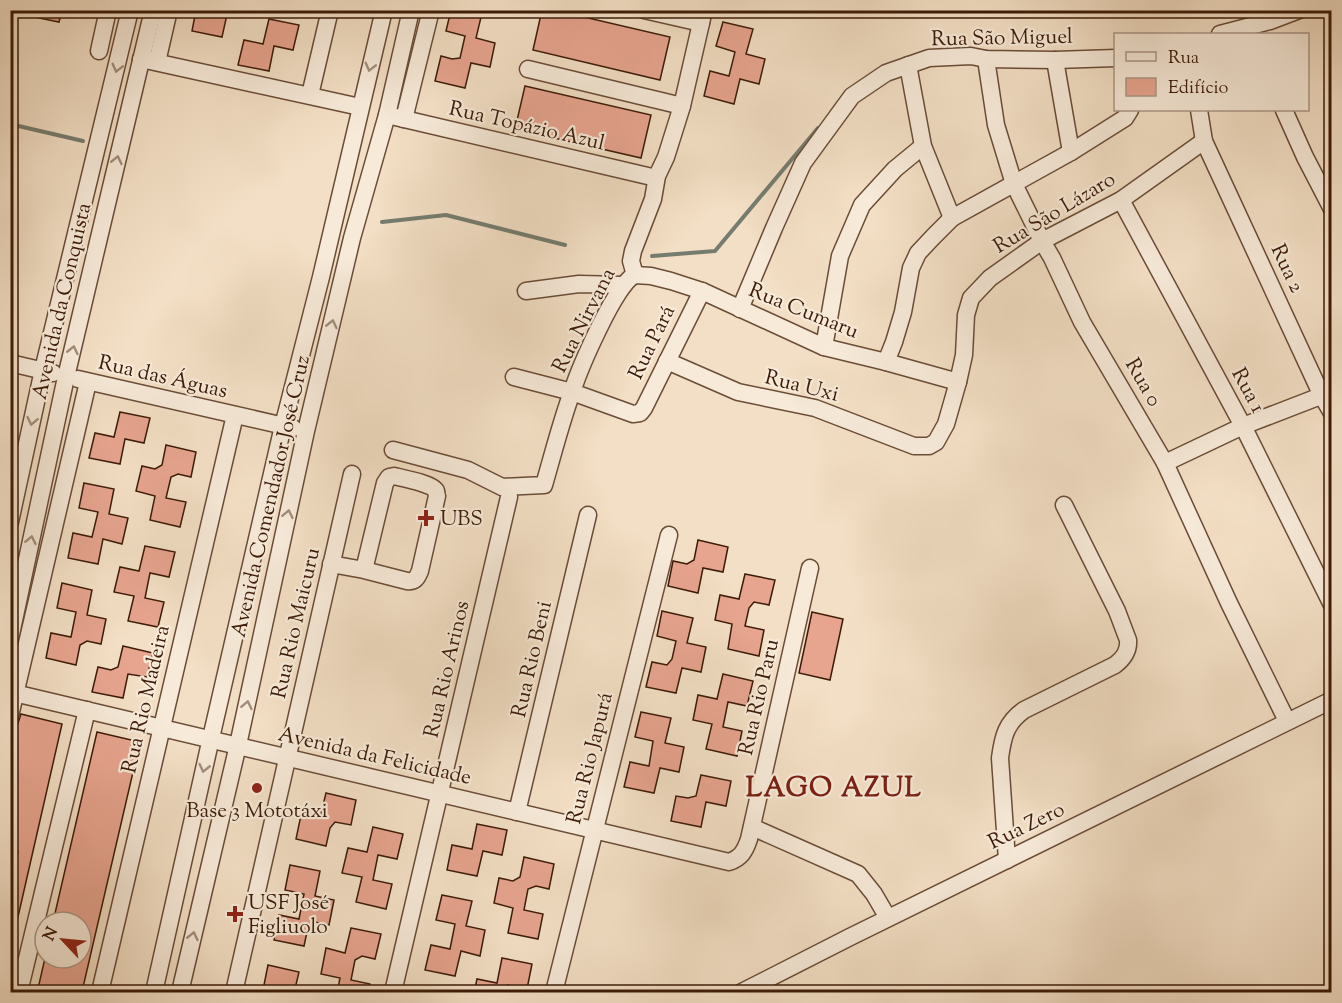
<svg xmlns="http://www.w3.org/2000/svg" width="1342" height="1003" font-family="'Sorts Mill Goudy',serif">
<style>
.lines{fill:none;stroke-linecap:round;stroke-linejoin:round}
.stream{stroke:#757c70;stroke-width:4}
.building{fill:#e7a48f;stroke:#3c1b08;stroke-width:1.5}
.minor-casing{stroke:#6a4c37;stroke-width:19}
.minor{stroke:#f7ead9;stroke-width:16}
.oneway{stroke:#a38d7b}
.poi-dot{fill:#8f2418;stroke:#f7ead9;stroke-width:2}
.labels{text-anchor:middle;stroke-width:4.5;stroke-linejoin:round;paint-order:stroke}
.street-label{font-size:21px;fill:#3c1b08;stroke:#f7ead9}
.poi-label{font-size:21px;fill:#3c1b08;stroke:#f7ead9;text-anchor:start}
.district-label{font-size:27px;font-weight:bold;letter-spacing:1.5px;fill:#7a1f14;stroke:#f7ead9}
</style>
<rect width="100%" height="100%" fill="#f3dfc5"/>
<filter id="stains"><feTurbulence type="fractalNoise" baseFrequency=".00333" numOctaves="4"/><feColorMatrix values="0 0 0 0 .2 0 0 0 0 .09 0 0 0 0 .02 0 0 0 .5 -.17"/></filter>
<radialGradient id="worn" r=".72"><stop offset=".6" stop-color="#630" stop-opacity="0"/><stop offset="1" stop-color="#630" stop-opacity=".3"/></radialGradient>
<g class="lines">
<g class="stream">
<path d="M10 124 83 141"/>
<path d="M382 222 446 215 565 245"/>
<path d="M652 256 715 251 818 128"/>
</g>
</g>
<g class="building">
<path d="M24 10H62L59 22 24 15Z"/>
<path d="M196 10H228L222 37 192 31Z"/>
<path d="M451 10H470L482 13 476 38 495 43 490 67 471 63 465 88 435 81 441 56 452 59 460 58 465 36 446 31Z"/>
<path d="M542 10H554L670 37 660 80 533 50Z"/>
<path d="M269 19 299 25 293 50 274 46 269 71 238 65 244 40 263 44Z"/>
<path d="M723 22 753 29 746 54 765 59 759 84 740 79 734 104 704 96 710 71 729 76 735 52 716 46Z"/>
<path d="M525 86 651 115 641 158 515 129Z"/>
<path d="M120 412 150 418 144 443 125 439 120 464 89 458 95 433 114 437Z"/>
<path d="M166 445 196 452 191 477 178 474 171 477 166 498 186 502 180 527 150 520 155 496 136 491 142 466 155 469 162 465Z"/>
<path d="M84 483 114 489 109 514 128 518 122 544 103 539 98 564 68 558 73 533 92 537 98 512 79 508Z"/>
<path d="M698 540 728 547 723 572 703 568 698 593 668 586 673 561 687 564 694 560Z"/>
<path d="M145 546 175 552 169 577 150 573 145 598 164 602 158 627 128 621 134 596 114 592 120 567 139 571Z"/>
<path d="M745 574 775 580 769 605 754 602 749 608 745 626 764 630 759 656 728 649 732 624 715 620 720 595 739 599Z"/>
<path d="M62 583 92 590 87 615 106 619 101 644 87 641 80 645 76 665 46 658 51 633 71 637 76 612 57 608Z"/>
<path d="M662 611 693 618 687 643 706 647 701 672 682 668 676 693 646 687 652 662 667 665 672 659 676 641 657 636Z"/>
<path d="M812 612 843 619 830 680 799 673Z"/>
<path d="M123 646 153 653 147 677 128 674 123 698 92 692 98 667 111 670 118 667Z"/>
<path d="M723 674 753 681 747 706 728 702 723 727 742 731 737 756 706 749 712 724 693 720 698 695 717 699Z"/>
<path d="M641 712 671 718 665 743 684 747 679 772 660 768 654 793 624 787 630 762 649 766 653 741 635 737Z"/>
<path d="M21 714 62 724 15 930 10 929V887L18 852 10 851V755L18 723Z"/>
<path d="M97 732 140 742 84 983 81 993H37L45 958H81V922H53Z"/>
<path d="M701 775 731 781 726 806 706 802 701 827 671 821 676 796 688 798 696 796Z"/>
<path d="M326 793 356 800 351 825 335 822 330 828 326 846 296 839 301 815 320 818Z"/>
<path d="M477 824 507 830 502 855 483 851 477 876 447 870 452 845 472 849Z"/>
<path d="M373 827 403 834 397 859 378 855 373 880 392 884 386 909 356 902 362 877 342 873 348 848 367 852Z"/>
<path d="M524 857 554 864 549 889 536 886 528 889 524 910 543 914 538 939 508 933 513 908 494 903 499 878 513 881 520 877Z"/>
<path d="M290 865 320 871 315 896 334 900 329 925 315 922 308 927 304 946 274 940 279 915 299 919 304 894 285 890Z"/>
<path d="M442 895 472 901 466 926 485 930 480 956 461 951 455 976 425 970 431 945 450 949 455 924 436 920Z"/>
<path d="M351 928 381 934 375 959 362 956 355 960 351 980 370 984 368 993H337L340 978 321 974 326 948 345 953Z"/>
<path d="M502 958 532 964 527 989 507 985 521 988V993H474L477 979 497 983Z"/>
<path d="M268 965 299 972 294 993H274L263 990Z"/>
</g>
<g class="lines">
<defs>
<g id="minor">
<path d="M644 10 701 23"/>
<path d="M1220 34 1270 21 1299 10"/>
<path d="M99 51 108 10"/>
<path d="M141 59 360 107"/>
<path d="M986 59 996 125 1014 184 1042 241 1052 258 1082 322 1165 463 1229 603 1287 721"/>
<path d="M1055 60 1071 152"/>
<path d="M157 62 169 10"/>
<path d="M908 65 923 146 952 218"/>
<path d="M528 69 682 106"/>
<path d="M310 95 330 10"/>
<path d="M1199 110 1204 141 1322 396 1332 413"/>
<path d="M1284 110 1305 157 1332 209"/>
<path d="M387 115 652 177 657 176"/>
<path d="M404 119 431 10"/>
<path d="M1121 200 1243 426 1332 605"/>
<path d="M635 275 651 276 671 281 702 291 824 347 886 362 958 382"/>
<path d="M635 275 631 261 633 251 653 199 657 176 666 157 682 106 704 10"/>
<path d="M526 291 579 284 623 285"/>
<path d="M740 309 774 228 803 163 852 96 886 73 929 58 971 56 986 59 1055 60 1116 58"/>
<path d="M824 347 840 256 862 205 895 169 923 146"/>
<path d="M667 361 738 392 815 408 914 446H929L936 442 946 424 958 382 964 355 966 315 971 298 990 278 1042 241 1121 200 1204 141"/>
<path d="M886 362 894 342 903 312 911 268 918 253 933 237 952 218 1071 152 1125 118 1130 110"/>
<path d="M10 363 53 373"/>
<path d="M514 377 572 392 633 414 640 413 644 408 702 291"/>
<path d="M78 379 293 428"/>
<path d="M393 450 468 470 502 487 544 485C553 454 561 422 572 392 579 370 616 282 635 275"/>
<path d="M1165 463 1243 426 1331 392"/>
<path d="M10 522 43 370 130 10"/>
<path d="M331 564 364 570 385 483 389 477 394 476C402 478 434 484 436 491 437 493 436 495 437 496L420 571C417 578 415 582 407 581L364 570"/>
<path d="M10 639 66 377 153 10"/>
<path d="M10 692 729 862C741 858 745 851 749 839L810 568"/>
<path d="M10 716 88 382"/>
<path d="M517 812 588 515"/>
<path d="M752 827 858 874 874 894 888 918"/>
<path d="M1007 860 1000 758C1003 736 1006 723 1024 710L1115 665C1124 658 1129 651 1128 640L1117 611 1064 505"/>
<path d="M19 992 87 710"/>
<path d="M100 992 235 415"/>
<path d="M154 992 211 738 283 426 321 277 384 10"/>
<path d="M180 992 238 745 306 431 352 238 387 115 411 10"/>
<path d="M234 992 352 474"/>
<path d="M393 992 509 497"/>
<path d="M554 992 669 535"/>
<path d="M742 992 850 937 1332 700"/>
</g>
</defs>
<use href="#minor" class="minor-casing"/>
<use href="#minor" class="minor"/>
</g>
<defs><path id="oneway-chevron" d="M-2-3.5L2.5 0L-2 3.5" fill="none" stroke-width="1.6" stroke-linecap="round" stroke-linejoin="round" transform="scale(1.5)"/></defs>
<g class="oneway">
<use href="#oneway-chevron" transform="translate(370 67) rotate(104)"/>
<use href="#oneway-chevron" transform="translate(117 68) rotate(104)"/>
<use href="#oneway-chevron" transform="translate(117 160) rotate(-77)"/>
<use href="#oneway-chevron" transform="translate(332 324) rotate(-77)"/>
<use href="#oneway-chevron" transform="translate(73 350) rotate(-77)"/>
<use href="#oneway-chevron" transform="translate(32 421) rotate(102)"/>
<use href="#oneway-chevron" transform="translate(288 514) rotate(-78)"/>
<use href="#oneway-chevron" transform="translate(31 540) rotate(-78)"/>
<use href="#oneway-chevron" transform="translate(247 705) rotate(-78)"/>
<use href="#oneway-chevron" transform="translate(204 768) rotate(103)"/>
<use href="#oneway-chevron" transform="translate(193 936) rotate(-77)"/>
</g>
<g class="poi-dot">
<path d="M423 509h6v6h6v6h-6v6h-6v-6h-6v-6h6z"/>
<circle cx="257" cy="788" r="6"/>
<path d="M232 905h6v6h6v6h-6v6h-6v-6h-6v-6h6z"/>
</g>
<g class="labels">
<g class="street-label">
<text transform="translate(1002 37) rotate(-1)" y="7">Rua São Miguel</text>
<text transform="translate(527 125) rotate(13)" y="7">Rua Topázio Azul</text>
<text transform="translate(1054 212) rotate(-31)" y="7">Rua São Lázaro</text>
<text transform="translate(1288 268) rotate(65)" y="7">Rua 2</text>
<text transform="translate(61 301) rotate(-77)" y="7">Avenida da Conquista</text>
<text transform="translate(804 310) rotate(22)" y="7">Rua Cumaru</text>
<text transform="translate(583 320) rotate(-63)" y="7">Rua Nirvana</text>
<text transform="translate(651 342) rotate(-64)" y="7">Rua Pará</text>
<text transform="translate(163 376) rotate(13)" y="7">Rua das Águas</text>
<text transform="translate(1144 382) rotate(60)" y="7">Rua 0</text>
<text transform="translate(802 385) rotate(14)" y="7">Rua Uxi</text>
<text transform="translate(1249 390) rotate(62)" y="7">Rua 1</text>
<text transform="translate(270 496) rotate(-77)" y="7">Avenida Comendador José Cruz</text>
<text transform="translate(295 623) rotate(-77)" y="7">Rua Rio Maicuru</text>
<text transform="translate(531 659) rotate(-77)" y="7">Rua Rio Beni</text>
<text transform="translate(446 669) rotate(-77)" y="7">Rua Rio Arinos</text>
<text transform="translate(758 697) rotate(-77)" y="7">Rua Rio Paru</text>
<text transform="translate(145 699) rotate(-77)" y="7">Rua Rio Madeira</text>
<text transform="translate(375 755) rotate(13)" y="7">Avenida da Felicidade</text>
<text transform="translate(589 758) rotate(-76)" y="7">Rua Rio Japurá</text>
<text transform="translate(1026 825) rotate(-26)" y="7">Rua Zero</text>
</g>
<g class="poi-label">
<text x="440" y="525">UBS</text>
<text x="257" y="817" text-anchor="middle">Base 3 Mototáxi</text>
<text x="248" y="909">USF José<tspan x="248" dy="24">Figliuolo</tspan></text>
</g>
<g class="district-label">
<text x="834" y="796">LAGO AZUL</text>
</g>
</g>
<rect width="1342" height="1003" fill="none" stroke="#f3dfc5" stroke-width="36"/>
<rect x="12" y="12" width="1318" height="979" fill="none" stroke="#3c1b08" stroke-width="3"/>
<rect x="18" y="18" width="1306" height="967" fill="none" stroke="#3c1b08" stroke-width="1.5"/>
<rect x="1114" y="33" width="195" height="78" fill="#f7ead9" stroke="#ac9785" stroke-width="1.5"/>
<rect x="1126" y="52" width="30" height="9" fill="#f7ead9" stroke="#ac9785" stroke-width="1.5"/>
<text x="1168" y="63" font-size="18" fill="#3c1b08">Rua</text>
<rect x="1126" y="78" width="30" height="18" fill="#e7a48f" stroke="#ac9785" stroke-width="1.5"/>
<text x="1168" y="93" font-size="18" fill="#3c1b08">Edifício</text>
<g transform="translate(63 940) rotate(296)"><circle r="28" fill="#f7ead9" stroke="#ac9785" stroke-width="1.5"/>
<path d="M0-4.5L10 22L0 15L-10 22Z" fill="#8f2418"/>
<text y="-9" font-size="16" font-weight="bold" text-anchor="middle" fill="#3c1b08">N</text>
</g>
<rect width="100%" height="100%" filter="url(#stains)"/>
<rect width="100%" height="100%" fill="url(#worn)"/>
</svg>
